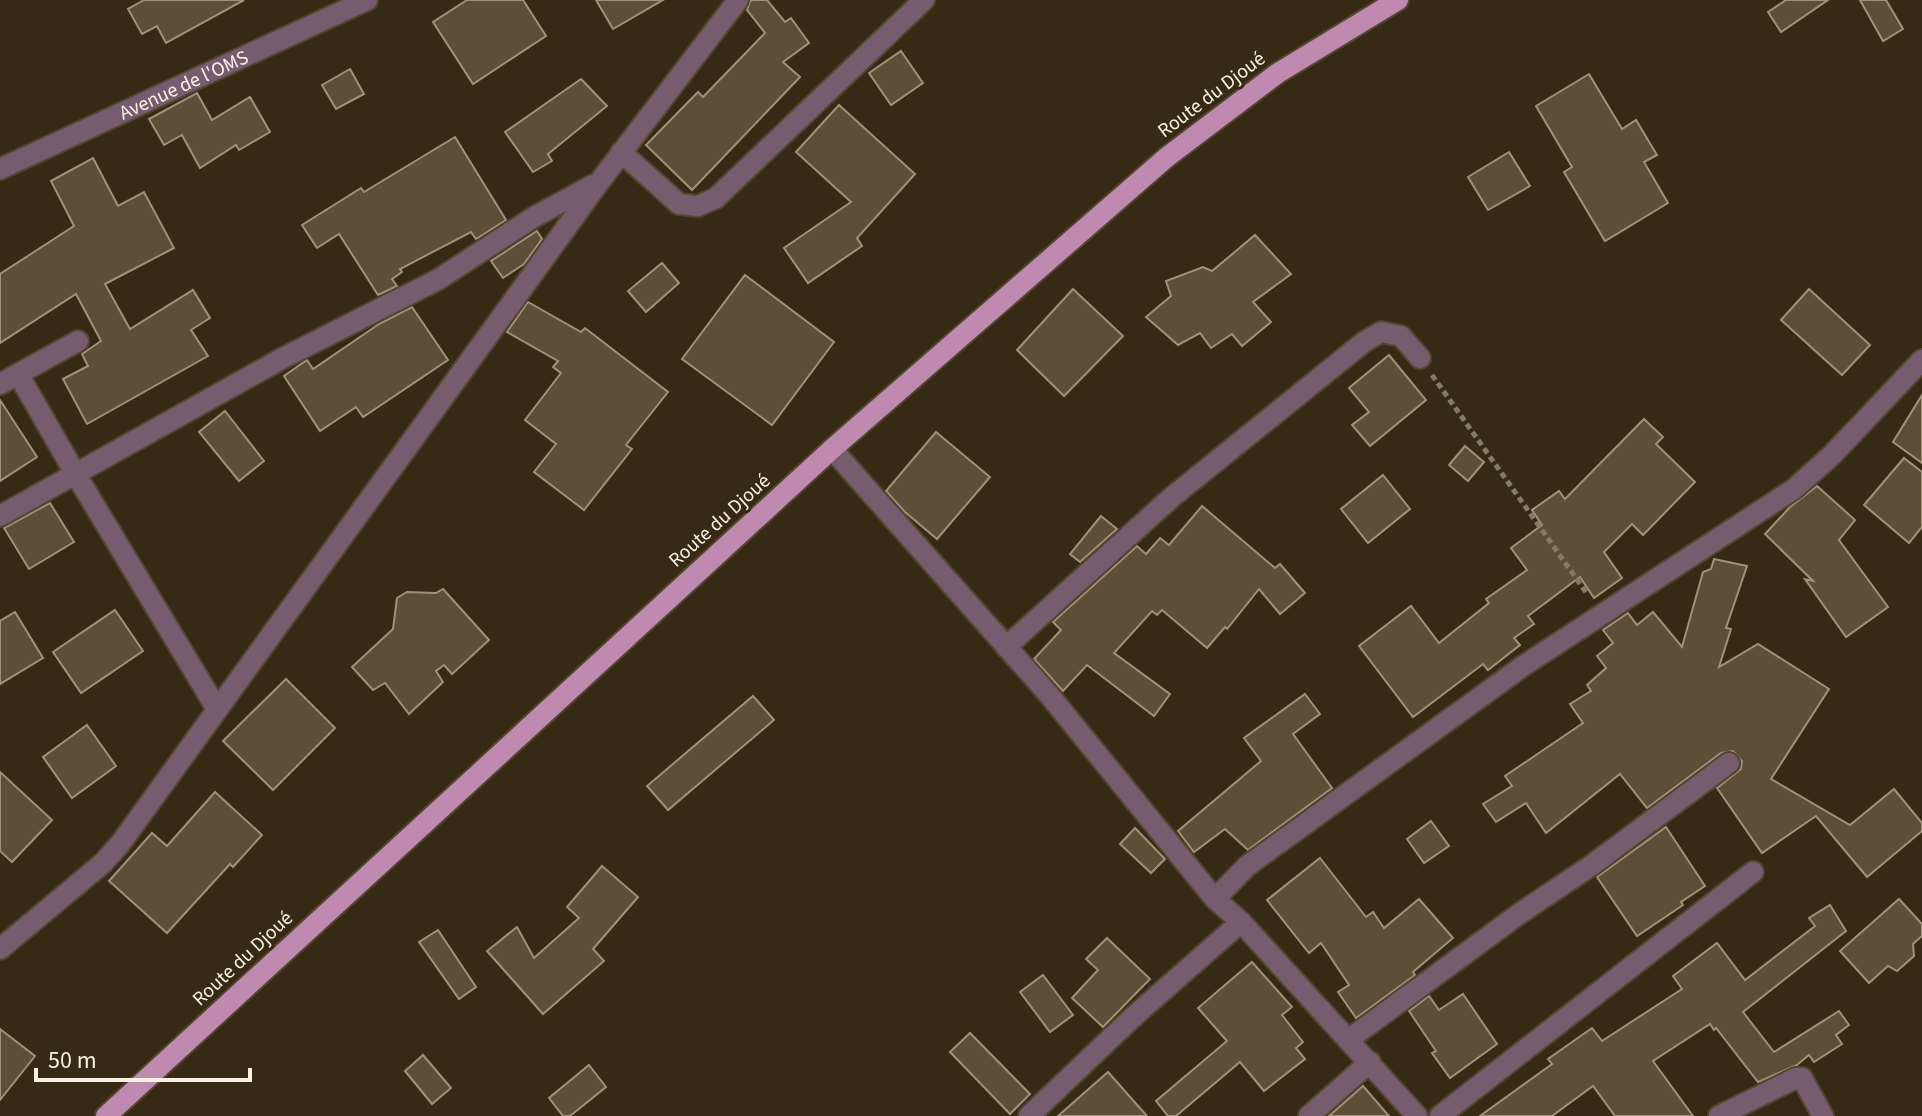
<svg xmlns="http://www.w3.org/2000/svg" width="1922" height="1116" font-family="'Source Sans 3',sans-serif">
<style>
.building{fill:#5d4e38;stroke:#a19179;stroke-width:2}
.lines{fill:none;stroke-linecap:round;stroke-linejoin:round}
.minor-casing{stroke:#524631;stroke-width:24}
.major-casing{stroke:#524631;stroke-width:24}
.path{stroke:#857a67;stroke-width:5;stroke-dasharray:6 4;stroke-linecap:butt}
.minor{stroke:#765c6e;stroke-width:20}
.major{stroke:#c08ab0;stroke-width:20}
.labels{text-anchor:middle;stroke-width:6;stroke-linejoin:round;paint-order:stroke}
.street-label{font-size:20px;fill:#f9f0e3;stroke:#372a14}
</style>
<rect width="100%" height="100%" fill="#372a14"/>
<g class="building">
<path d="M144 0H244L166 43 157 26 142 34 128 9Z"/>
<path d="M467 0H523L546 36 473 84 433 22Z"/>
<path d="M596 0H663L613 29Z"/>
<path d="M751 0H767L785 22 791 18 809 43 783 62 800 77 692 190 646 145 698 92 703 97 765 33 747 10Z"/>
<path d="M1786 0H1828L1781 32 1768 12Z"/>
<path d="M1860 0H1886L1903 29 1883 41Z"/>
<path d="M901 51 923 83 891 105 869 73Z"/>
<path d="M350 69 364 94 336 109 322 85Z"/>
<path d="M1589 74 1622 129 1636 120 1657 155 1644 162 1668 203 1605 241 1564 172 1572 167 1536 106Z"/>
<path d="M581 79 607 106 548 154 552 161 533 172 505 132Z"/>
<path d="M197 93 212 120 250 97 270 132 239 150 236 145 200 168 182 135 164 145 149 119Z"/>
<path d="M839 105 915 174 857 238 862 246 808 283 784 248 851 202 796 152Z"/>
<path d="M455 137 506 220 476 239 471 232 400 269 402 272 392 279 397 286 378 295 339 234 317 248 302 225 361 188 364 192Z"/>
<path d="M1509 152 1530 186 1488 210 1468 177Z"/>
<path d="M93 158 118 206 144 192 174 248 105 284 130 329 193 290 210 318 191 330 208 356 87 424 63 379 88 366 82 354 101 341 76 294 0 343V274L74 226 51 181Z"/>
<path d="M537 231 542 239 524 264 503 278 491 261Z"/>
<path d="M1255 235 1291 274 1253 302 1271 322 1242 346 1232 334 1211 348 1200 333 1178 345 1146 317 1171 296 1166 281 1203 267 1212 271Z"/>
<path d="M662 263 679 283 646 312 628 291Z"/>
<path d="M745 275 834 342 772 425 682 359Z"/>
<path d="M1073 289 1123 336 1064 396 1017 350Z"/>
<path d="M1809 289 1870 345 1842 375 1781 320Z"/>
<path d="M528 302 581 332 585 328 668 392 626 445 632 449 584 510 534 472 556 444 525 420 561 373 553 367 558 361 507 332Z"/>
<path d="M412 307 448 360 363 417 356 407 320 431 284 376 307 360 313 369 379 324Z"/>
<path d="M1389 355 1426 400 1370 446 1352 425 1369 412 1349 388Z"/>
<path d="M1922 395V463L1893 442Z"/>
<path d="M0 400 37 457 0 481Z"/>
<path d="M225 411 264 461 239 481 199 432Z"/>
<path d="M1644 419 1663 437 1656 444 1695 482 1643 535 1632 524 1604 552 1622 578 1594 598 1580 577 1528 616 1534 624 1514 638 1520 645 1488 670 1483 664 1413 717 1359 646 1411 606 1439 643 1489 603 1486 599 1527 570 1511 548 1542 525 1532 510 1559 491 1565 499Z"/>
<path d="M936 432 990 477 937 539 905 512 886 491Z"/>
<path d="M1465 446 1484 462 1468 481 1449 465Z"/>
<path d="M1904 458 1922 472V527L1909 543 1864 505Z"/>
<path d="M1383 475 1410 509 1368 543 1341 509Z"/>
<path d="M1817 486 1855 520 1839 540 1888 607 1846 637 1805 579 1813 581 1765 534 1790 507Z"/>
<path d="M50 503 74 542 29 569 4 528Z"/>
<path d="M1202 506 1275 568 1280 564 1305 593 1280 614 1259 589 1227 629 1225 627 1207 648 1162 610 1157 615 1152 611 1114 653 1170 694 1154 716 1087 665 1063 691 1034 659 1061 630 1053 622 1137 546 1146 554 1160 538 1169 545Z"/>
<path d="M1101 516 1117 529 1080 562 1070 554Z"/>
<path d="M1714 559 1747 566 1726 628 1731 629 1719 667 1758 644 1829 689 1771 779 1850 825 1894 789 1922 823V831L1867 877 1816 816 1762 853 1717 788 1741 769 1742 761 1733 751 1721 753 1647 808 1620 774 1546 833 1526 803 1496 822 1483 804 1512 786 1505 776 1583 723 1570 704 1591 691 1587 685 1606 668 1597 656 1613 643 1603 630 1628 613 1637 625 1653 612 1682 647 1703 572 1711 569Z"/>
<path d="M443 589 489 640 452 674 444 665 436 671 443 682 409 714 385 683 373 690 352 667 393 629 397 598 407 592 436 593Z"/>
<path d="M115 610 143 651 81 693 53 652Z"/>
<path d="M15 612 43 658 0 684V621Z"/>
<path d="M286 679 335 728 273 790 223 741Z"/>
<path d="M1305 694 1320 714 1293 734 1332 788 1248 850 1225 829 1194 852 1178 831 1261 761 1244 738Z"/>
<path d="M753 696 774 720 668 810 647 786Z"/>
<path d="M87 725 116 766 72 798 43 757Z"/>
<path d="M0 772 52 820 12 862 0 851Z"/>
<path d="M215 792 262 835 233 867 230 864 167 933 109 881 152 833 167 846Z"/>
<path d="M1431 821 1449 846 1424 863 1407 839Z"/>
<path d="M1666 827 1705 886 1681 902 1683 905 1637 936 1597 877Z"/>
<path d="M1135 828 1165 859 1151 873 1120 844Z"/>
<path d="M1320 858 1366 917 1373 912 1384 928 1419 899 1453 938 1413 972 1415 975 1356 1018 1338 992 1349 985 1321 943 1309 953 1267 900Z"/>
<path d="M602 866 638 897 593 949 604 961 543 1014 487 951 517 927 534 958 579 918 567 907Z"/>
<path d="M1899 899 1922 924V936L1913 944 1914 956 1897 971 1888 966 1869 983 1840 951Z"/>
<path d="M1830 905 1846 931 1743 1012 1774 1052 1839 1011 1849 1025 1836 1035 1842 1044 1814 1062 1809 1055 1797 1065 1758 1082 1716 1028 1714 1030 1710 1024 1653 1061 1693 1116H1615L1593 1086 1552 1116H1480L1552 1064 1548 1059 1592 1028 1602 1041 1682 989 1673 976 1717 943 1745 980 1815 926 1809 918Z"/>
<path d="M438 930 476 987 459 999 419 942Z"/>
<path d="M1107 938 1150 979 1103 1027 1072 998 1098 970 1086 959Z"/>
<path d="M1252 962 1292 1007 1282 1015 1303 1042 1296 1048 1305 1059 1264 1091 1240 1062 1176 1116H1168L1156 1101 1227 1041 1198 1008Z"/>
<path d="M1043 975 1073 1015 1050 1032 1020 992Z"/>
<path d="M1463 994 1497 1044 1450 1078 1432 1053 1436 1051 1409 1011 1429 996 1439 1010Z"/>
<path d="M0 1029 35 1056 0 1100Z"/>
<path d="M970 1033 1030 1094 1010 1114 950 1052Z"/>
<path d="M423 1055 451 1088 432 1104 405 1071Z"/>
<path d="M589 1065 606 1087 570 1116H563L549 1098Z"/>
<path d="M1108 1072 1147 1116H1058Z"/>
<path d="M1363 1086 1389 1116H1329Z"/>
</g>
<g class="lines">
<defs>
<g id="minor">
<path d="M621 152 679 204 698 206 716 198 924 0"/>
<path id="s1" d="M0 169 367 0"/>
<path d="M18 374 75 473 217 709"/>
<path d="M0 384 78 341"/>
<path d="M832 449 1050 696 1215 899 1241 922 1417 1116"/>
<path d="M0 516 283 358 439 279 534 217 593 185"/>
<path d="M1006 647 1172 497 1364 342 1381 332 1401 336 1420 358"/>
<path d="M1215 899 1247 866 1523 666 1794 489 1832 455 1922 360"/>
<path d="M0 949 103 863 120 844 600 181 738 0"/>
<path d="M1348 1040 1519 914 1592 865 1729 763"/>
<path d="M1029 1116 1133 1017 1241 922"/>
<path d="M1309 1116 1370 1062"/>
<path d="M1440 1116 1753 872"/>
<path d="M1719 1116 1796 1078H1802L1823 1116"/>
</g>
<path id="major" d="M106 1116 832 449 1167 157 1278 73 1398 0"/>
</defs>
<use href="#minor" class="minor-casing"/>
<use href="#major" class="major-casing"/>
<path class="path" d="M1432 375 1588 595"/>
<use href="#minor" class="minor"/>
<use href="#major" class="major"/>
</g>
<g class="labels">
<g class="street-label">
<text dy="7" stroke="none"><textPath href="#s1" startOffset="202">Avenue de l'OMS</textPath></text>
<text transform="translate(1211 94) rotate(-37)" y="7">Route du Djoué</text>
<text transform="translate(719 520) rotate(-42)" y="7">Route du Djoué</text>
<text transform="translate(242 958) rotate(-43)" y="7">Route du Djoué</text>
</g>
</g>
<path d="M36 1068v12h214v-12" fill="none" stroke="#f9f0e3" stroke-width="4"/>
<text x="48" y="1068" font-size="24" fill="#f9f0e3" stroke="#372a14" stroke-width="6" paint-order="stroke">50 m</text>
</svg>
